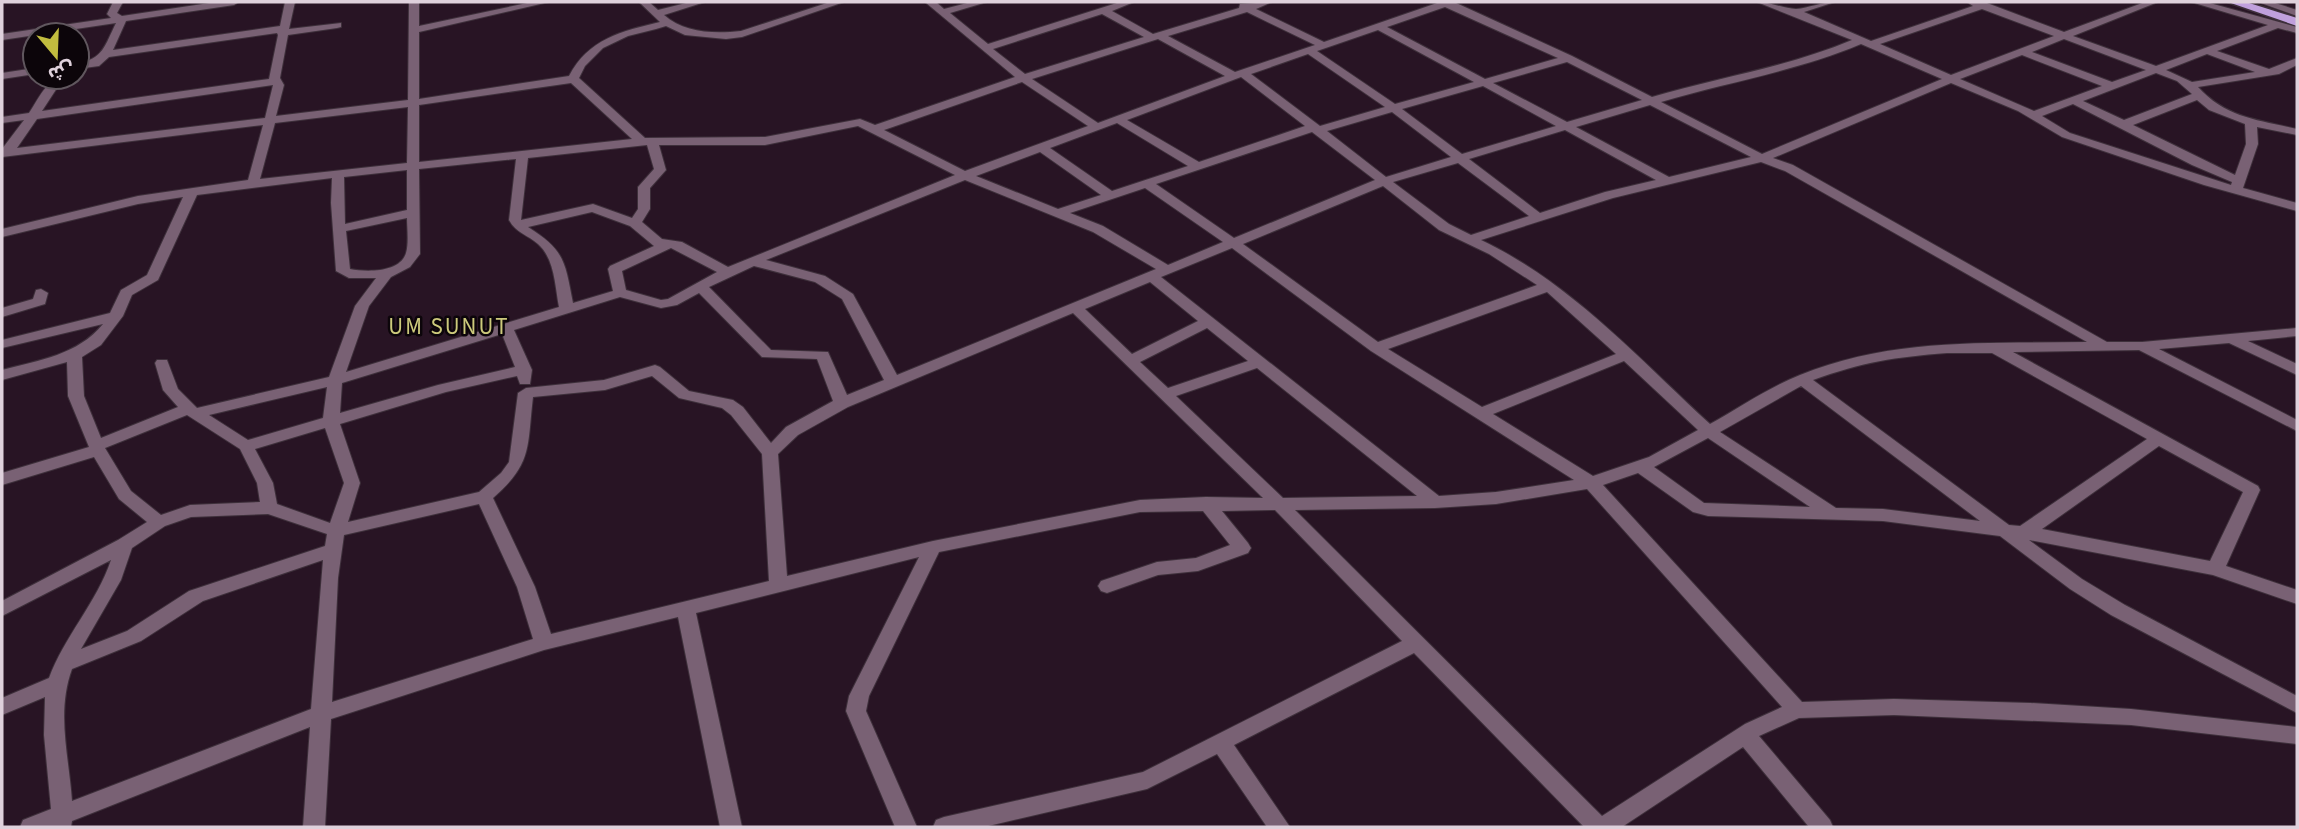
<svg xmlns="http://www.w3.org/2000/svg" width="2299" height="829" font-family="'Source Sans 3','Noto Sans Arabic',sans-serif">
<style>
.lines{fill:none;stroke-linecap:round;stroke-linejoin:round}
.street-casing{stroke:#3e303b;stroke-width:2}
.highway-casing{stroke:#3e303b;stroke-width:3}
.street{fill:#796174;fill-rule:evenodd}
.highway{fill:#c0a0dd;fill-rule:evenodd}
.labels{text-anchor:middle;stroke-width:5;stroke-linejoin:round;paint-order:stroke}
.quarter-label{font-size:23px;letter-spacing:2px;fill:#cdca7c;stroke:#0c050a}
</style>
<rect width="100%" height="100%" fill="#281424"/>
<g class="lines">
<defs>
<g id="street">
<path d="M113 2H123L117 13 122 16 216 2H239L234 5 126 21 113 50 280 26 285 2H295L289 29 341 23V27L337 28 288 35 280 78 284 85 276 116 408 100 409 2H419V26L532 2H549L419 32V99L569 76C588 39 622 31 660 22L639 2H649L658 10 690 2H705L664 15C684 33 714 34 741 31L830 2H844L742 37 726 39 685 35 666 26 656 29 628 36 603 48 585 66 579 78 645 138 765 137 860 119 875 125 1015 77 925 2H936L944 9 971 2H987L950 13 988 44 1120 2H1134L1112 11 1153 34 1239 8 1240 4 1272 2 1256 9 1324 42 1440 2H1454L1572 56 1652 97C1719 77 1788 67 1852 40L1757 2C1771 2 1785 9 1796 9 1809 8 1821 2 1835 2L1804 12 1871 41 1973 6 1967 2 1987 3 2064 32 2145 2H2158L2073 36 2156 66 2268 25 2191 2H2206L2297 27V33L2278 28 2217 51 2269 69 2297 58V65L2279 74 2198 87C2226 118 2259 120 2297 129V135L2257 127 2258 144 2243 188 2297 203V211L2204 185 2062 137 2018 111 1951 83 1773 158 1793 165 2107 342H2142L2297 328V336L2248 341 2297 364V375L2229 343 2159 349 2297 420V431L2139 350 2013 352 2258 486 2260 490 2226 566 2297 590V604L2213 575 2029 540 2082 579 2125 605 2297 696V713L2111 615 2070 589 2000 536 1883 521 1708 516 1693 512 1638 473 1603 485 1802 702 1894 699 2030 703 2131 709 2297 727V744L2131 725 1894 715 1799 718 1759 736 1830 820 1833 827H1809L1743 747 1622 827H1584L1414 653 1234 745 1290 827H1267L1217 754 1147 789 984 827H933L936 820 944 817 1143 772 1402 641 1275 510 1222 511 1248 543 1251 548 1248 553 1198 571 1158 575 1107 593 1101 591 1098 586 1101 581 1157 562 1196 558 1230 545 1203 511 1140 512 939 552 869 696 866 711 917 827H895L846 711 849 696 919 557 696 613 742 827H720L678 617 544 650 331 719 325 827H303L310 727 72 821 71 827H20L23 820 51 809 44 735 45 697 2 715V698L49 678C64 637 97 602 111 560L2 616V601L118 540 147 522 119 499 94 457 2 485V473L89 447 68 396 67 362 2 380V370C39 360 78 355 103 324L2 348V340L110 313 121 290 147 275 183 197 138 204 2 237V229L138 196 248 180 263 125 2 157V149L24 120 2 123V117L29 113C42 94 46 77 71 77L59 85 42 111 269 79 278 35 277 33 109 57 99 66 77 69V63C103 60 105 45 116 23L2 40V34L111 18 107 14ZM1445 7 1558 58 1485 79 1387 27ZM1982 9 2054 36 1951 75 1880 44ZM1247 12 1315 45 1235 72 1168 36ZM1102 14 1144 37 1025 74 993 49ZM1378 30 1474 82 1395 104 1317 51ZM1158 39 1225 76 1098 123 1032 79ZM2064 39 2146 70 2112 82 2032 52ZM1861 44 1942 79 1762 154 1661 102C1728 82 1797 71 1861 44ZM1308 54 1385 107 1320 126 1251 74ZM2207 54 2255 72 2192 82 2166 70ZM2022 55 2102 86 2034 111 1960 79ZM1567 62 1642 100 1567 122 1493 83ZM2156 73 2177 81 2192 94 2124 120 2083 101ZM1241 77 1305 126 1199 162 1127 120ZM1022 82 1088 126 965 171 884 130ZM571 83 632 139 419 162V105ZM273 85 265 118 17 148 37 119ZM1483 86 1556 126 1462 154 1402 109ZM2197 100 2209 110 2245 124 2246 144 2235 175 2133 125ZM2073 104 2192 165 2232 182 2231 185 2070 133 2042 116ZM1650 105 1751 157 1669 177 1576 127ZM408 107 407 163 260 179 275 123ZM1392 112 1451 157 1386 177 1327 131ZM1117 123 1188 166 1112 191 1050 148ZM858 126 955 175 728 267 682 242 662 239 642 222 650 209V188L666 170 659 145H765ZM1565 130 1656 180 1605 192 1540 213 1469 159ZM1312 132 1375 180 1234 238 1156 184ZM647 145 654 169 638 187V209L632 218 593 204 521 220 528 158ZM1040 152 1101 195 1058 209 976 176ZM516 159 509 220C516 233 528 235 538 244 555 259 555 287 559 307L346 372 369 306 391 277 410 267 420 254 419 169ZM1761 162 1785 171 2087 342C1987 344 1894 337 1800 375 1769 387 1739 408 1710 424 1638 358 1570 282 1481 240L1613 198ZM1458 163 1529 216 1471 235 1449 224 1393 182ZM407 170V210L345 224 344 177ZM332 178 331 203 336 271 349 278H376L355 306 329 377 197 408 178 389 167 360H157L155 363 163 390 178 407 101 438 84 396 82 357 101 345 123 316 132 295 158 280 197 195ZM965 180 1093 232 1156 269 897 375 853 294 825 276 766 260ZM1383 186 1439 230 1489 254 1537 285 1378 342 1243 244ZM1145 188 1223 242 1168 265 1103 226 1070 213ZM592 212 630 226 654 246 610 266 608 269 613 291 573 303C565 262 565 250 528 227ZM407 218C407 228 409 243 406 253 400 273 366 272 350 269L346 231ZM671 248 717 272 668 299 661 300 626 290 622 271ZM1232 248 1371 351 1574 480 1496 492 1439 496 1161 277ZM754 266 815 282 842 299 884 380 847 395 828 352 771 350 709 287ZM1150 282 1198 321 1132 354 1085 309ZM1547 292 1616 354 1482 407 1388 349ZM699 293 762 357 817 359 833 401 786 427 771 443 743 407 733 400 689 391 660 367 655 365 604 380 526 388 518 393 509 462 501 473 479 492 348 522 360 483 340 424 446 392 517 376 520 384H530L532 370 514 330 620 297 661 308 677 305ZM1073 313 1263 498 1206 497 1140 500 933 541 787 576 778 454 798 435 848 407ZM1207 328 1248 361 1168 388 1140 362ZM502 334 515 367 438 385 340 413 342 383ZM1947 353H1992L2147 439 2020 526 2009 525 1813 380C1863 362 1895 357 1947 353ZM1624 361 1698 430 1649 457 1593 476 1493 414ZM1257 368 1417 496 1283 498 1176 396ZM652 376 679 398 722 408 731 415 762 454 769 581 551 634 535 587 493 498C533 463 527 447 533 397L605 390ZM1801 386 1980 521 1883 509 1836 508 1720 432ZM327 387 323 418 248 440 209 415ZM187 415 240 449 257 483 260 502 190 505 161 515 131 491 105 448ZM325 428 344 483 330 523 277 504 273 483 255 449ZM1708 438 1810 507 1704 503 1654 467ZM2159 446 2243 492 2210 561 2042 529ZM1587 489 1782 707 1745 724 1602 816 1295 510 1435 508 1496 504ZM479 504 517 587 533 639 332 702 338 578 344 535ZM268 514 327 534 325 546 189 591 127 631 81 649 121 580 132 548 165 526 191 517ZM323 560 311 709 72 801C69 756 56 713 72 669L141 641 203 601Z"/>
<path d="M2258 2H2272L2297 10V16Z"/>
<path d="M35 68V74L2 79V73Z"/>
<path d="M41 289 48 293 45 304 2 317V308L33 299 36 290Z"/>
</g>
<path id="highway" d="M2228 2H2246L2297 18V26Z"/>
</defs>
<use href="#street" class="street-casing"/>
<use href="#highway" class="highway-casing"/>
<use href="#street" class="street"/>
<use href="#highway" class="highway"/>
</g>
<g class="labels">
<g class="quarter-label">
<text x="449" y="334">UM SUNUT</text>
</g>
</g>
<rect width="2299" height="829" fill="none" stroke="#dfd1dc" stroke-width="7"/>
<g transform="translate(56 56) rotate(161)"><circle r="33" fill="#0c050a" stroke="#60575e" stroke-width="2"/>
<path d="M0-5L12 26L0 18L-12 26Z" fill="#c2bd3f"/>
<text y="-10" font-size="19" font-weight="bold" text-anchor="middle" fill="#dfd1dc">ش</text>
</g>
</svg>
